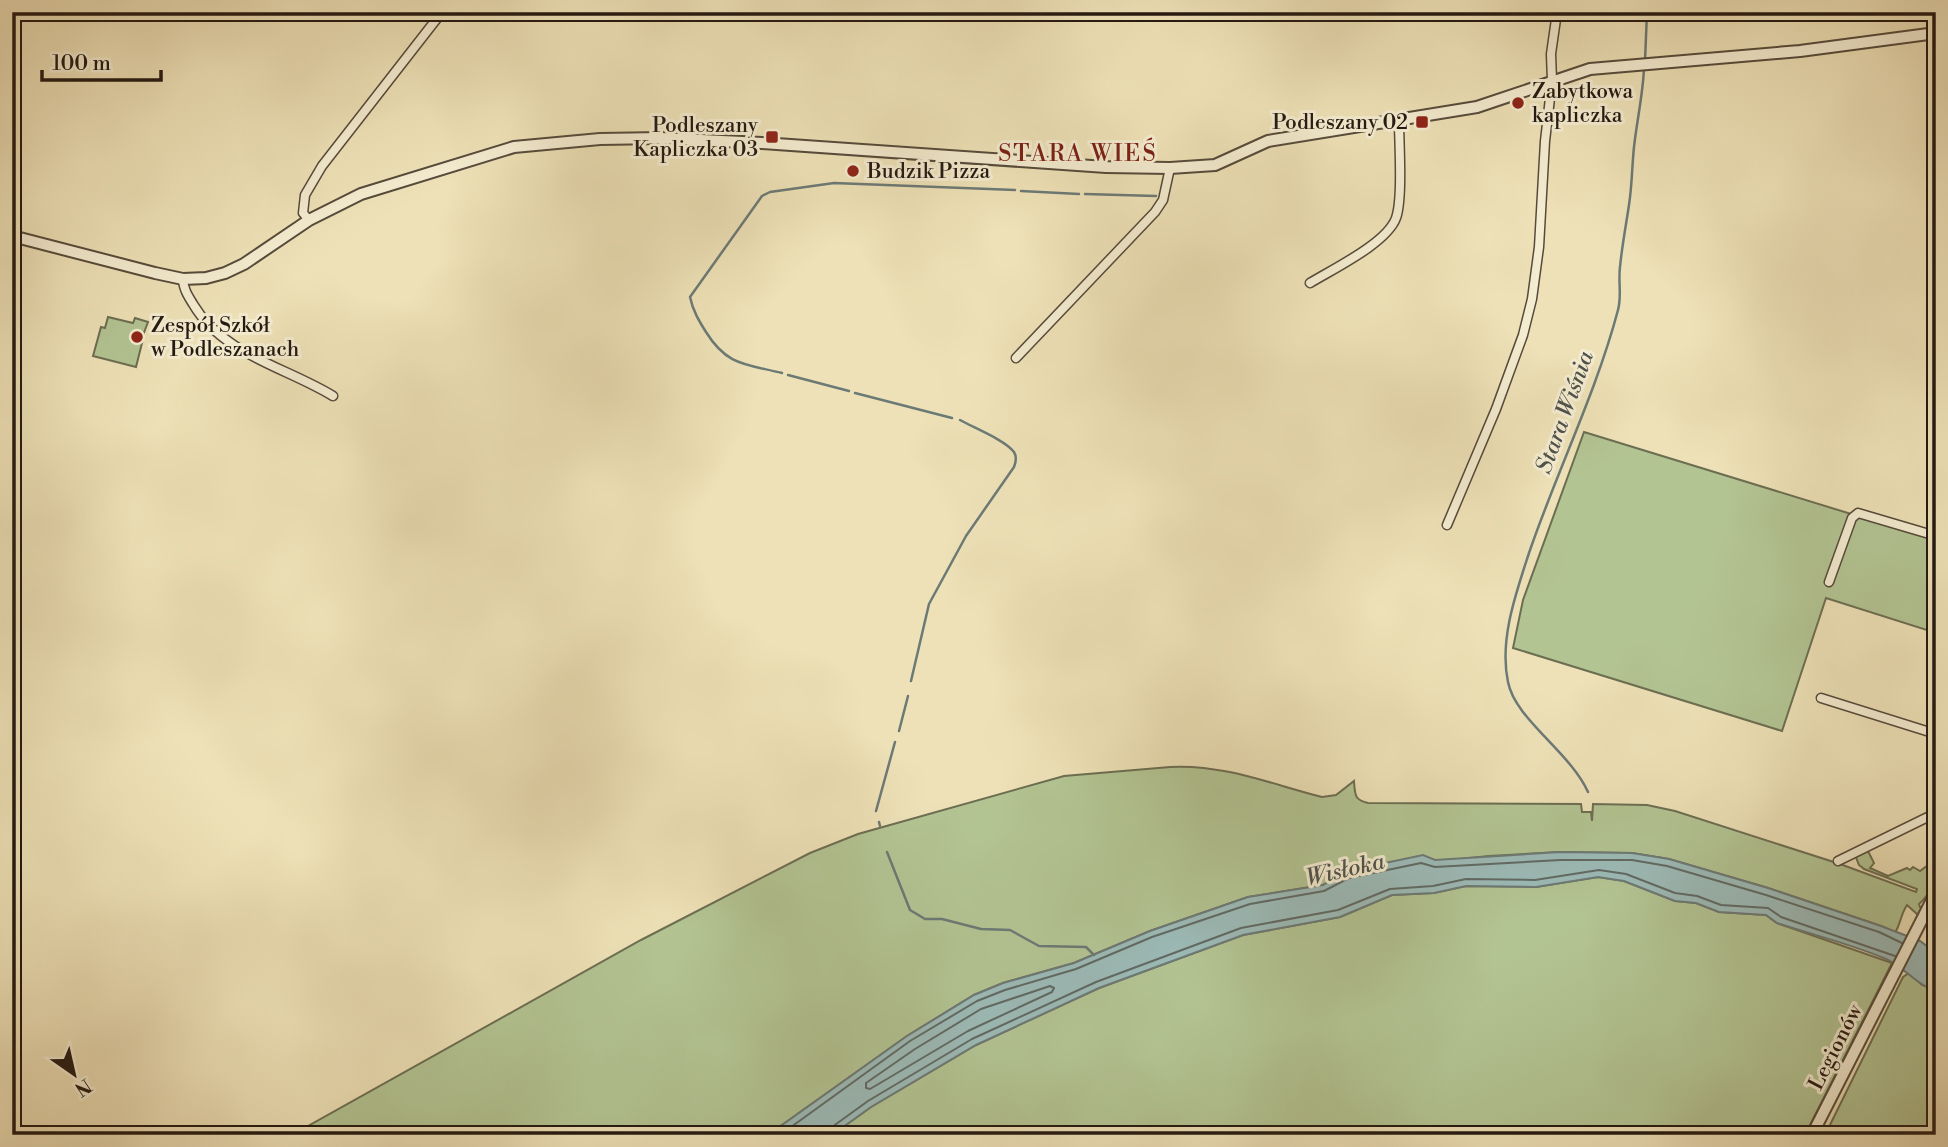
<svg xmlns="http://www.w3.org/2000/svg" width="1948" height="1147" font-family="'Libre Bodoni',serif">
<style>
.green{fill:#b3c493;stroke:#6c6e52;stroke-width:2}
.water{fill:#9cbbb8;stroke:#6c7a76;stroke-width:2}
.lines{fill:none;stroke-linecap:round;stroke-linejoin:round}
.shore{stroke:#606a65;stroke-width:2}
.stream{stroke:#6c7a76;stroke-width:2.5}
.minor-casing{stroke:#564b3b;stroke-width:11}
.tertiary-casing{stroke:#564b3b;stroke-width:14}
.minor{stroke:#f4ecd0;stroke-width:8}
.tertiary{stroke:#f4ecd0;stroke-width:10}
.poi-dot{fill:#8f2418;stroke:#f4ecd0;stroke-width:2.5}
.labels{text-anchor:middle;stroke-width:6;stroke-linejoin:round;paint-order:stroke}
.poi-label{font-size:21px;fill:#241912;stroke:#f4ecd0;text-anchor:start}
.street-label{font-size:21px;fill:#241912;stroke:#f4ecd0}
.neighbourhood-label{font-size:23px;letter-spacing:2px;fill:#7a1f14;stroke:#f4ecd0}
.water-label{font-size:23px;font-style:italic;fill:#4e524c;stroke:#f4ecd0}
</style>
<rect width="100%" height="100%" fill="#eee1b7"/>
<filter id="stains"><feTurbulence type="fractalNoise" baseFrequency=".00286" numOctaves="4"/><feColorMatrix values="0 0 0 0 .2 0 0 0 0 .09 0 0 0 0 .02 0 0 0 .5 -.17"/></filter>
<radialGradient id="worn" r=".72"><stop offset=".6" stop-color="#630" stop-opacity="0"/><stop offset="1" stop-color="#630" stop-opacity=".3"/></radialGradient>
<g class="green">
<path d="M108 317 133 323 135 318 148 322 142 338 143 339 136 367 93 356 101 327 105 328Z"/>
<path d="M1584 432 1936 540V633L1826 598 1782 731 1513 648 1523 600Z"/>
<path d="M1170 767C1223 764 1271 784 1322 797L1336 795 1354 781C1355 794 1354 800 1368 803L1581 804 1582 812H1591L1592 821 1593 804 1647 805 1675 811 1840 864 1916 892 1917 889 1864 869 1859 865 1855 855 1868 851 1874 863 1870 868 1888 876 1907 868 1910 870 1913 867 1920 871 1936 859C1936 877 1931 894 1919 904L1920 907 1936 914V926L1928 924 1907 905C1900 916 1901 923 1895 933L1881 926 1768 888 1669 859 1632 853 1560 852 1489 856 1347 871 1323 885 1248 897 1150 931 1074 963 1003 983 974 995 907 1036 768 1135H292L641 940 810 853 858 834 1064 776Z"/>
<path d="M1598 877 1624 881 1675 901 1696 903 1719 912 1766 915 1777 923 1892 963 1805 1135H832L871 1107 976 1045 1099 988 1243 935 1340 917 1392 895 1434 893 1466 886 1536 887Z"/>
<path d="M1909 973 1922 985 1936 990V1135H1825L1903 977Z"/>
</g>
<path class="water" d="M1560 852 1632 853 1669 859 1768 888 1881 926 1920 941 1936 953V990C1920 988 1903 966 1886 959 1851 944 1813 935 1777 923L1766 915 1719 912 1696 903 1675 901 1624 881 1598 877 1536 887 1466 886 1434 893 1392 895 1340 917 1243 935 1099 988 976 1045 871 1107 832 1135H768L907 1036 974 995 1003 983 1074 963 1150 931 1248 897 1323 885 1347 871 1423 855 1435 860Z"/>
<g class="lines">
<g class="shore">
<path d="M1050 986 1054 988 1052 992 968 1031 870 1089 866 1088V1083L915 1049 981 1009Z"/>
<path d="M780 1135 910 1041 977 1001 1005 990 1076 969 1152 937 1250 904 1324 891 1349 878 1421 863 1435 867 1560 860H1632L1667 866 1766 895 1879 932 1902 943"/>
<path d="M829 1135 832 1127 868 1101 972 1039 1096 982 1241 928 1338 910 1390 889 1433 886 1466 879 1535 880 1599 870 1626 874 1675 893 1697 896 1721 905 1768 908 1781 917 1895 956"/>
</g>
<g class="stream">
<path d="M1645 61 1647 12"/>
<path d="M1021 191 1079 194"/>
<path d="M1085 194 1156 196"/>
<path d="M782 373C746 364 727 366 706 332 699 321 693 311 690 297L762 196 770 192 834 183 1015 190"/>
<path d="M788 375 849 391"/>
<path d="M855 393 952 418"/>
<path d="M911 681 929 604 966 536 1014 467C1016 462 1017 457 1014 452 1005 440 974 428 960 420"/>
<path d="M899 731 908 696"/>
<path d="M1588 792C1570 752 1515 719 1508 682 1499 640 1516 593 1529 553 1557 471 1596 393 1618 310 1622 296 1618 281 1620 267 1622 246 1626 225 1629 205 1632 186 1632 166 1634 147 1637 120 1643 94 1644 68"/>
<path d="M876 811 895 742"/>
<path d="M879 822 880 826"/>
<path d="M887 852 910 910 925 919H942L981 929 1010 930 1039 946 1086 947 1094 955"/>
</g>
<defs>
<g id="minor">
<path d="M309 220 303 213 305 195 322 166 442 12"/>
<path d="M183 279C183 288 188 296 193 304 223 355 286 367 333 396"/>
<path d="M1310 283C1333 269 1387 243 1396 218 1403 198 1399 143 1399 120"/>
<path d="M1016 358 1155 212 1163 200 1170 168"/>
<path d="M1447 525 1496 409 1523 335 1532 299 1539 247 1545 141 1552 81 1551 54 1557 12"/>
<path d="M1829 582 1852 518 1858 513 1936 536"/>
<path d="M1821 698 1936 734"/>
<path d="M1838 861 1936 813"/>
</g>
<g id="tertiary">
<path d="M12 236 155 273 183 279 206 278 225 273 244 264 309 220 361 194 514 147 600 139 661 138 762 143 1106 167 1170 168 1215 165 1268 141 1477 107 1590 69 1800 51 1936 33"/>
<path d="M1812 1135 1936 892"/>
</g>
</defs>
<use href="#minor" class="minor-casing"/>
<use href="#tertiary" class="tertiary-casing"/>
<use href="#minor" class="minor"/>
<use href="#tertiary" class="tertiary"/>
</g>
<g class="poi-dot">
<circle cx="1518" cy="103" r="7"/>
<rect x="1415" y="115" width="14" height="14" rx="3.5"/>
<rect x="765" y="130" width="14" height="14" rx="3.5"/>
<circle cx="853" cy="171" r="7"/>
<circle cx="137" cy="337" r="7"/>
</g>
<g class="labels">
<g class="poi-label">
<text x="1532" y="98">Zabytkowa<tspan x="1532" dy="24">kapliczka</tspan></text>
<text x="1408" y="129" text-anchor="end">Podleszany 02</text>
<text x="758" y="132" text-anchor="end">Podleszany<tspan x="758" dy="24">Kapliczka 03</tspan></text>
<text x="867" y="178">Budzik Pizza</text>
<text x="151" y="332">Zespół Szkół<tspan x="151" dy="24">w Podleszanach</tspan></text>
</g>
<g class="street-label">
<text transform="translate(1835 1047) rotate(-63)" y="7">Legionów</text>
</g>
<g class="neighbourhood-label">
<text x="1078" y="161">STARA WIEŚ</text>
</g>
<g class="water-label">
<text transform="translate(1564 412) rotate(-70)" y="8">Stara Wiśnia</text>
<text transform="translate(1345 869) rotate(-13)" y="8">Wisłoka</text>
</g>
</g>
<rect width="1948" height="1147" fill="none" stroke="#eee1b7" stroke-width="42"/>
<rect x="14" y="14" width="1920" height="1119" fill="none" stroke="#241912" stroke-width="3.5"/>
<rect x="21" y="21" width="1906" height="1105" fill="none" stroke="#241912" stroke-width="2"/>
<g transform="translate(74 1074) rotate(146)" stroke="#f4ecd0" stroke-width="5" paint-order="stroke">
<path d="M0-5L12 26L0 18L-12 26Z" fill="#241912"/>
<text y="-10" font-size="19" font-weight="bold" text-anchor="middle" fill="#241912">N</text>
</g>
<path d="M42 70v10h119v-10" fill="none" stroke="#241912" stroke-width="3.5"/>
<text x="52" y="70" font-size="21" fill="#241912" stroke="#f4ecd0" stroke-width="5" paint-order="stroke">100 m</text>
<rect width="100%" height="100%" filter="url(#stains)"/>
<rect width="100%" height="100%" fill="url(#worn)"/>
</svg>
